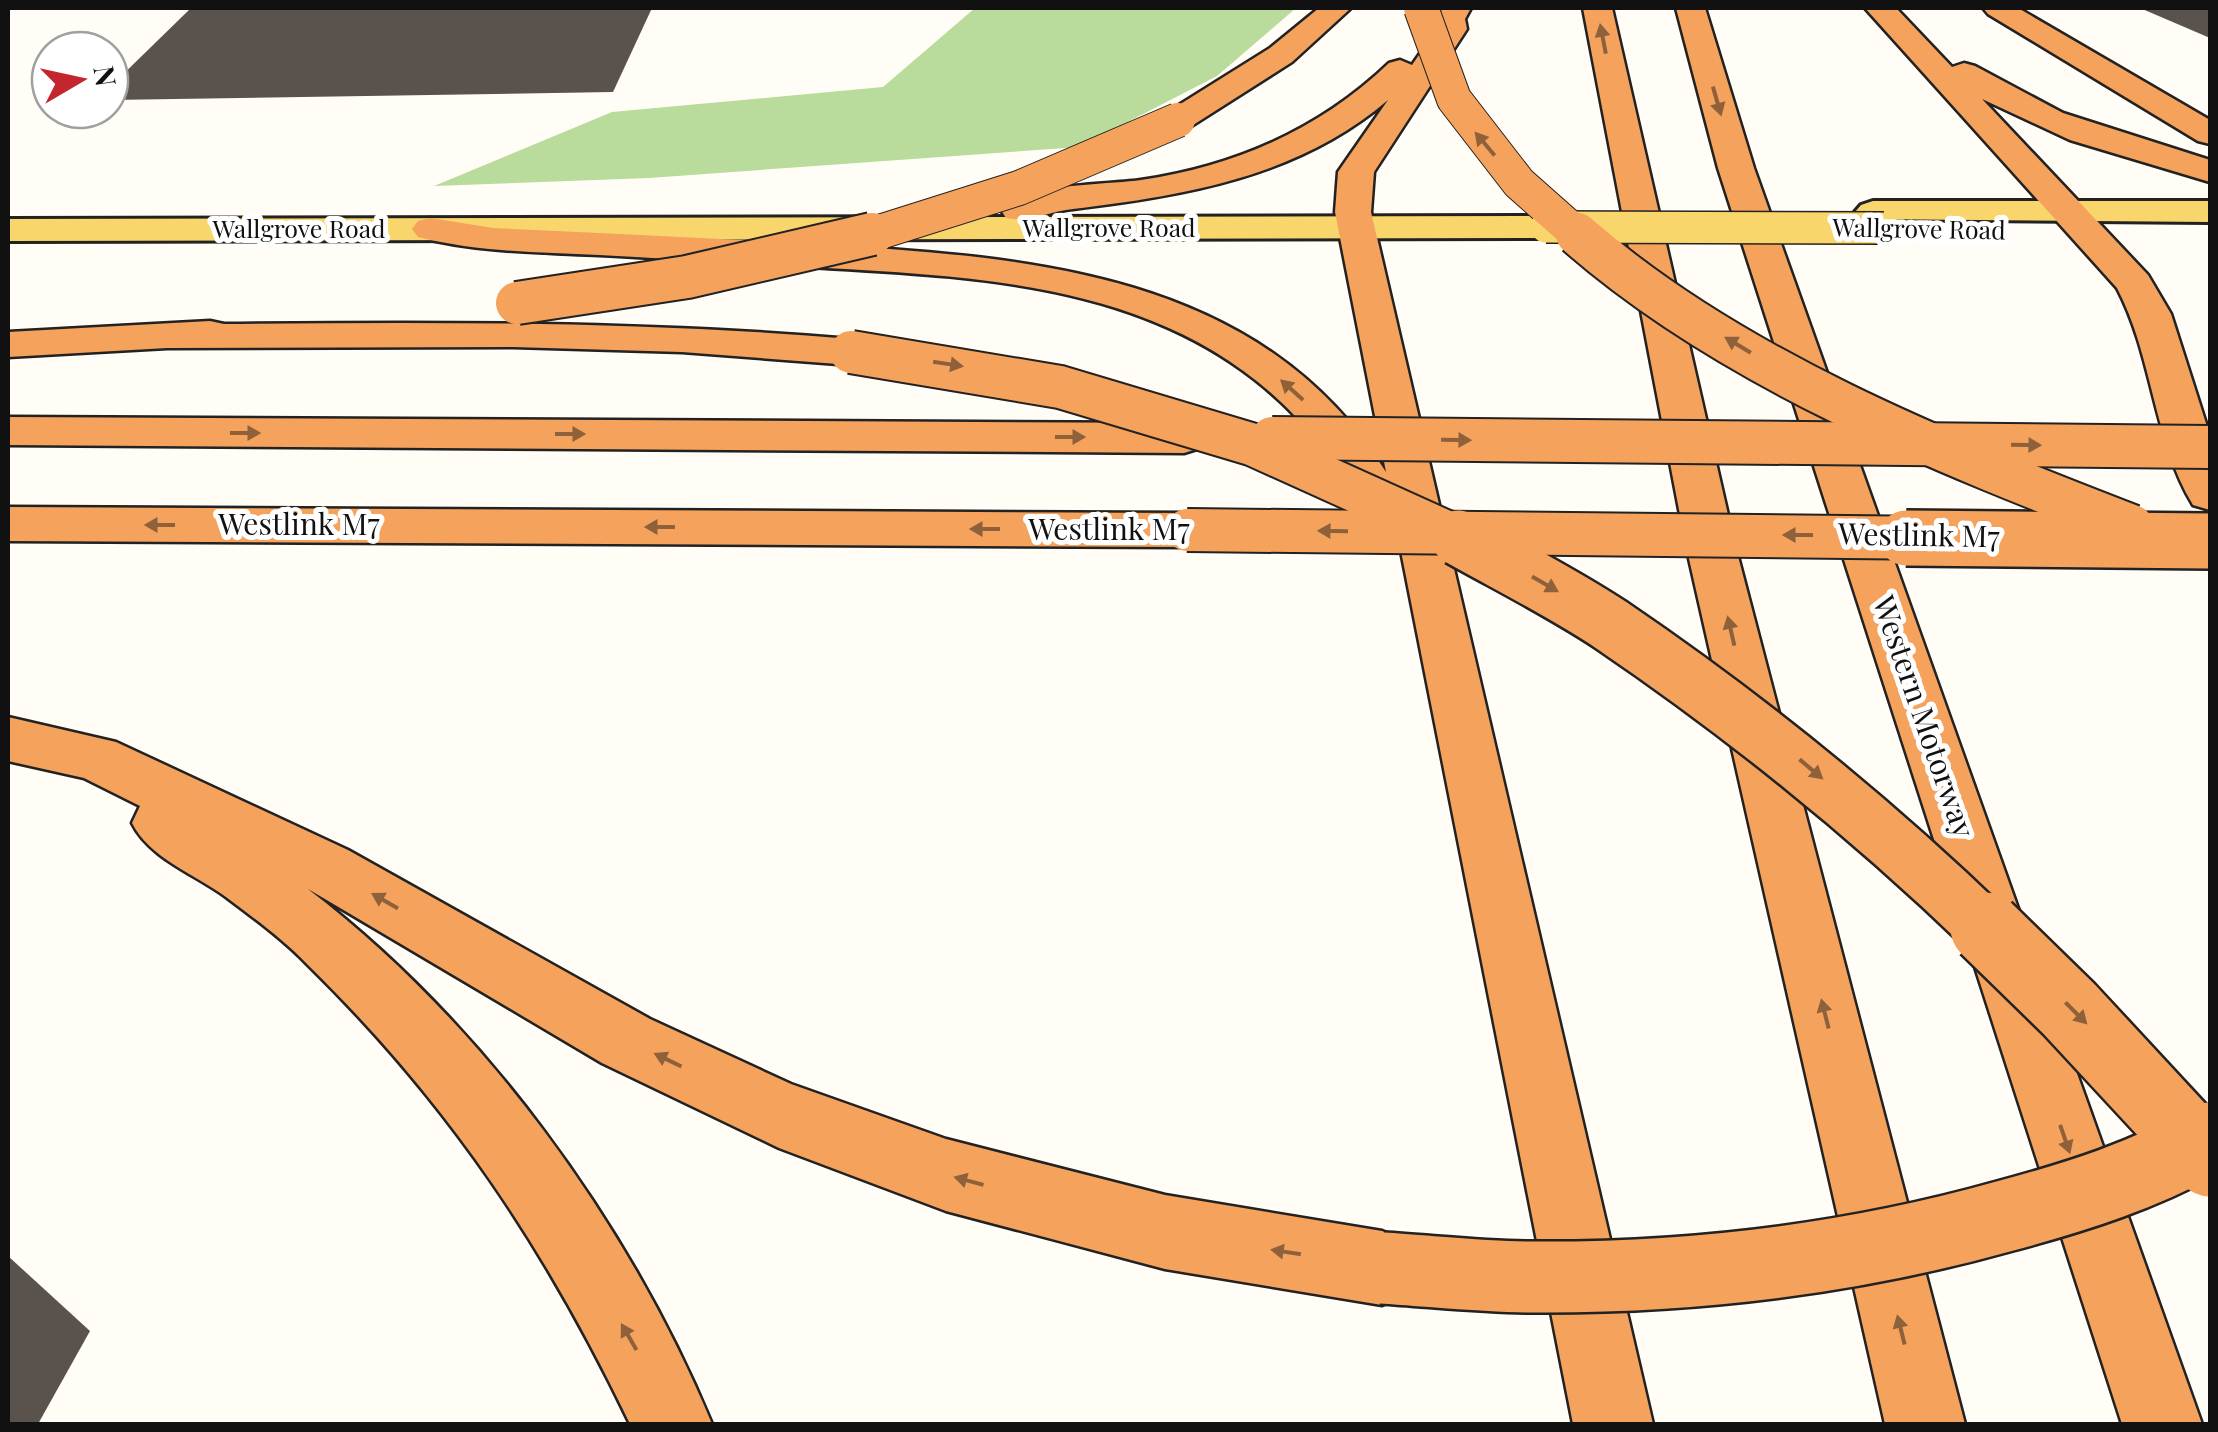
<svg xmlns="http://www.w3.org/2000/svg" width="2218" height="1432" font-family="'Playfair Display',serif">
<style>
.forest{fill:#b9dc9c}
.building{fill:#5a524d}
.lines{fill:none;stroke-linecap:round;stroke-linejoin:round}
.major-casing{stroke:#222;stroke-width:6}
.highway-casing{stroke:#222;stroke-width:5}
.major{fill:#f9d66b;fill-rule:evenodd}
.highway{fill:#f5a25d;fill-rule:evenodd}
.major-bridge-casing{stroke:#222;stroke-width:34;stroke-linecap:butt}
.highway-bridge-far3-casing{stroke:#222;stroke-width:36;stroke-linecap:butt}
.highway-bridge-far2-casing{stroke:#222;stroke-width:46;stroke-linecap:butt}
.highway-bridge-far1-casing{stroke:#222;stroke-width:60;stroke-linecap:butt}
.highway-bridge-casing{stroke:#222;stroke-width:76;stroke-linecap:butt}
.major-bridge{stroke:#f9d66b;stroke-width:31}
.highway-bridge-far3{stroke:#f5a25d;stroke-width:34}
.highway-bridge-far2{stroke:#f5a25d;stroke-width:42}
.highway-bridge-far1{stroke:#f5a25d;stroke-width:55}
.highway-bridge{stroke:#f5a25d;stroke-width:71}
.oneway{fill:#8e613b}
.labels{text-anchor:middle;stroke-width:10;stroke-linejoin:round;paint-order:stroke}
.far-street-label{font-size:25px;fill:#111;stroke:#fff}
.street-label{font-size:30px;fill:#111;stroke:#fff}
</style>
<rect width="100%" height="100%" fill="#fffdf5"/>
<path class="forest" d="M975 8H1296L1217 76 1079 147 649 178 434 186 612 112 883 87Z"/>
<g class="building">
<path d="M191 8H652L613 92 110 100V87Z"/>
<path d="M2140 8H2210V38Z"/>
<path d="M8 1256 90 1331 38 1424H8Z"/>
</g>
<g class="lines">
<defs>
<g id="major">
<path d="M1873 201H2210V222L1861 219 1855 212 1861 205Z"/>
<path d="M1546 216 1559 219 1564 227 1559 235 1546 238 8 241V219Z"/>
</g>
<g id="highway">
<path d="M1319 8H1351L1292 62 1190 127H1166L1161 120 1166 113 1270 48Z"/>
<path d="M1443 8H1471L1465 19 1467 29 1374 172 1371 212 1653 1424H1573L1401 551 1383 547 1377 540C1345 492 1325 443 1282 403 1159 286 987 277 826 268 751 264 675 259 599 255 538 252 477 252 418 237L412 229 418 221 431 218 493 228C599 233 706 238 812 244 1026 257 1259 270 1386 472L1335 212 1338 172 1388 100C1298 177 1186 195 1073 209 1051 211 1028 223 1006 218L1001 210C1019 183 1109 185 1141 180 1236 166 1320 129 1389 63L1400 60 1412 65 1437 29 1435 19Z"/>
<path d="M1583 8H1612L1734 541 1965 1424H1885L1685 541Z"/>
<path d="M1676 8H1705L1754 168 2202 1424H2122L1718 168Z"/>
<path d="M1865 8H1896L1952 67 1964 63 1975 66 2063 113 2210 160V182L2070 140 1982 99 2148 275 2171 314 2210 436V510L2193 505C2153 439 2153 356 2117 288Z"/>
<path d="M1983 8H2018L2210 120V144L2198 141 1988 14Z"/>
<path d="M210 321 224 324C433 322 642 321 851 339L866 343 872 352 866 361 851 365 682 352 513 347 167 348 8 357V332Z"/>
<path d="M8 417 1184 423 1200 428 1207 438 1200 448 1184 453 8 445Z"/>
<path d="M8 507 1187 513 1204 518 1211 530 1204 542 1187 547 8 541Z"/>
<path d="M8 717 116 742 348 850 650 1019 791 1084 946 1139 1165 1195 1382 1231 1408 1242 1419 1268 1408 1294 1382 1305 1165 1269 946 1211 779 1148 602 1063 308 889C482 1022 628 1222 712 1424H630C545 1247 449 1103 308 965 284 940 254 918 226 897 195 874 149 858 132 823L140 806 84 778 8 761Z"/>
</g>
</defs>
<use href="#major" class="major-casing"/>
<use href="#highway" class="highway-casing"/>
<use href="#major" class="major"/>
<use href="#highway" class="highway"/>
<defs>
<path id="major-bridge" d="M1546 227 1884 228"/>
<g id="highway-bridge-far3">
<path d="M1421 8 1454 99 1519 183 1580 237"/>
<path d="M864 237 1019 188 1178 120"/>
</g>
<g id="highway-bridge-far2">
<path d="M1577 234C1731 369 1943 453 2132 526"/>
<path d="M517 303 687 277 872 234"/>
<path d="M851 352 1060 387 1254 445 1464 540"/>
<path d="M1272 438 2210 447"/>
<path d="M1187 530 2138 540"/>
</g>
<g id="highway-bridge-far1">
<path d="M1459 538C1509 566 1563 593 1611 625 1745 716 1871 818 1988 931"/>
<path d="M1906 538 2210 541"/>
</g>
<g id="highway-bridge">
<path d="M1986 928 2069 1009 2210 1161"/>
<path d="M1382 1268C1432 1271 1483 1277 1533 1277 1692 1278 1852 1259 2005 1216 2076 1197 2146 1175 2210 1138"/>
</g>
</defs>
<use href="#major-bridge" class="major-bridge-casing"/>
<use href="#highway-bridge-far3" class="highway-bridge-far3-casing"/>
<use href="#highway-bridge-far2" class="highway-bridge-far2-casing"/>
<use href="#highway-bridge-far1" class="highway-bridge-far1-casing"/>
<use href="#highway-bridge" class="highway-bridge-casing"/>
<use href="#major-bridge" class="major-bridge"/>
<use href="#highway-bridge-far3" class="highway-bridge-far3"/>
<use href="#highway-bridge-far2" class="highway-bridge-far2"/>
<use href="#highway-bridge-far1" class="highway-bridge-far1"/>
<use href="#highway-bridge" class="highway-bridge"/>
</g>
<defs><path id="oneway-solid" d="M-6-.8H1V-3.2L6.5 0L1 3.2V.8H-6Z" transform="scale(2.5)"/></defs>
<g class="oneway">
<use href="#oneway-solid" transform="translate(1603 39) rotate(-101)"/>
<use href="#oneway-solid" transform="translate(1717 101) rotate(74)"/>
<use href="#oneway-solid" transform="translate(1485 144) rotate(-130)"/>
<use href="#oneway-solid" transform="translate(1738 345) rotate(-149)"/>
<use href="#oneway-solid" transform="translate(948 364) rotate(9)"/>
<use href="#oneway-solid" transform="translate(1292 390) rotate(-138)"/>
<use href="#oneway-solid" transform="translate(245 433)"/>
<use href="#oneway-solid" transform="translate(570 434)"/>
<use href="#oneway-solid" transform="translate(1070 437)"/>
<use href="#oneway-solid" transform="translate(1456 440) rotate(1)"/>
<use href="#oneway-solid" transform="translate(2026 445) rotate(1)"/>
<use href="#oneway-solid" transform="translate(160 525) rotate(-180)"/>
<use href="#oneway-solid" transform="translate(660 527) rotate(-180)"/>
<use href="#oneway-solid" transform="translate(985 529) rotate(-180)"/>
<use href="#oneway-solid" transform="translate(1333 531) rotate(-179)"/>
<use href="#oneway-solid" transform="translate(1798 535) rotate(-180)"/>
<use href="#oneway-solid" transform="translate(1545 584) rotate(30)"/>
<use href="#oneway-solid" transform="translate(1731 631) rotate(-103)"/>
<use href="#oneway-solid" transform="translate(1811 769) rotate(40)"/>
<use href="#oneway-solid" transform="translate(385 901) rotate(-150)"/>
<use href="#oneway-solid" transform="translate(2076 1013) rotate(45)"/>
<use href="#oneway-solid" transform="translate(1825 1014) rotate(-104)"/>
<use href="#oneway-solid" transform="translate(668 1060) rotate(-154)"/>
<use href="#oneway-solid" transform="translate(2065 1139) rotate(71)"/>
<use href="#oneway-solid" transform="translate(969 1181) rotate(-165)"/>
<use href="#oneway-solid" transform="translate(1286 1252) rotate(-171)"/>
<use href="#oneway-solid" transform="translate(1901 1330) rotate(-104)"/>
<use href="#oneway-solid" transform="translate(629 1337) rotate(-120)"/>
</g>
<g class="labels">
<g class="far-street-label">
<text x="1109" y="237">Wallgrove Road</text>
<text x="299" y="238">Wallgrove Road</text>
<text transform="translate(1919 229) rotate(1)" y="9">Wallgrove Road</text>
</g>
<g class="street-label">
<text x="299" y="535">Westlink M7</text>
<text x="1109" y="540">Westlink M7</text>
<text transform="translate(1919 536) rotate(1)" y="10">Westlink M7</text>
<text transform="translate(1923 717) rotate(71)" y="10">Western Motorway</text>
</g>
</g>
<rect width="2218" height="1432" fill="none" stroke="#111111" stroke-width="20"/>
<g transform="translate(80 80) rotate(81)"><circle r="48" fill="#ffffff" stroke="#a0a0a0" stroke-width="2.5"/>
<path d="M0-8L18 38L0 25L-18 38Z" fill="#c4262e"/>
<text y="-15" font-size="28" font-weight="bold" text-anchor="middle" fill="#111111">N</text>
</g>
</svg>
